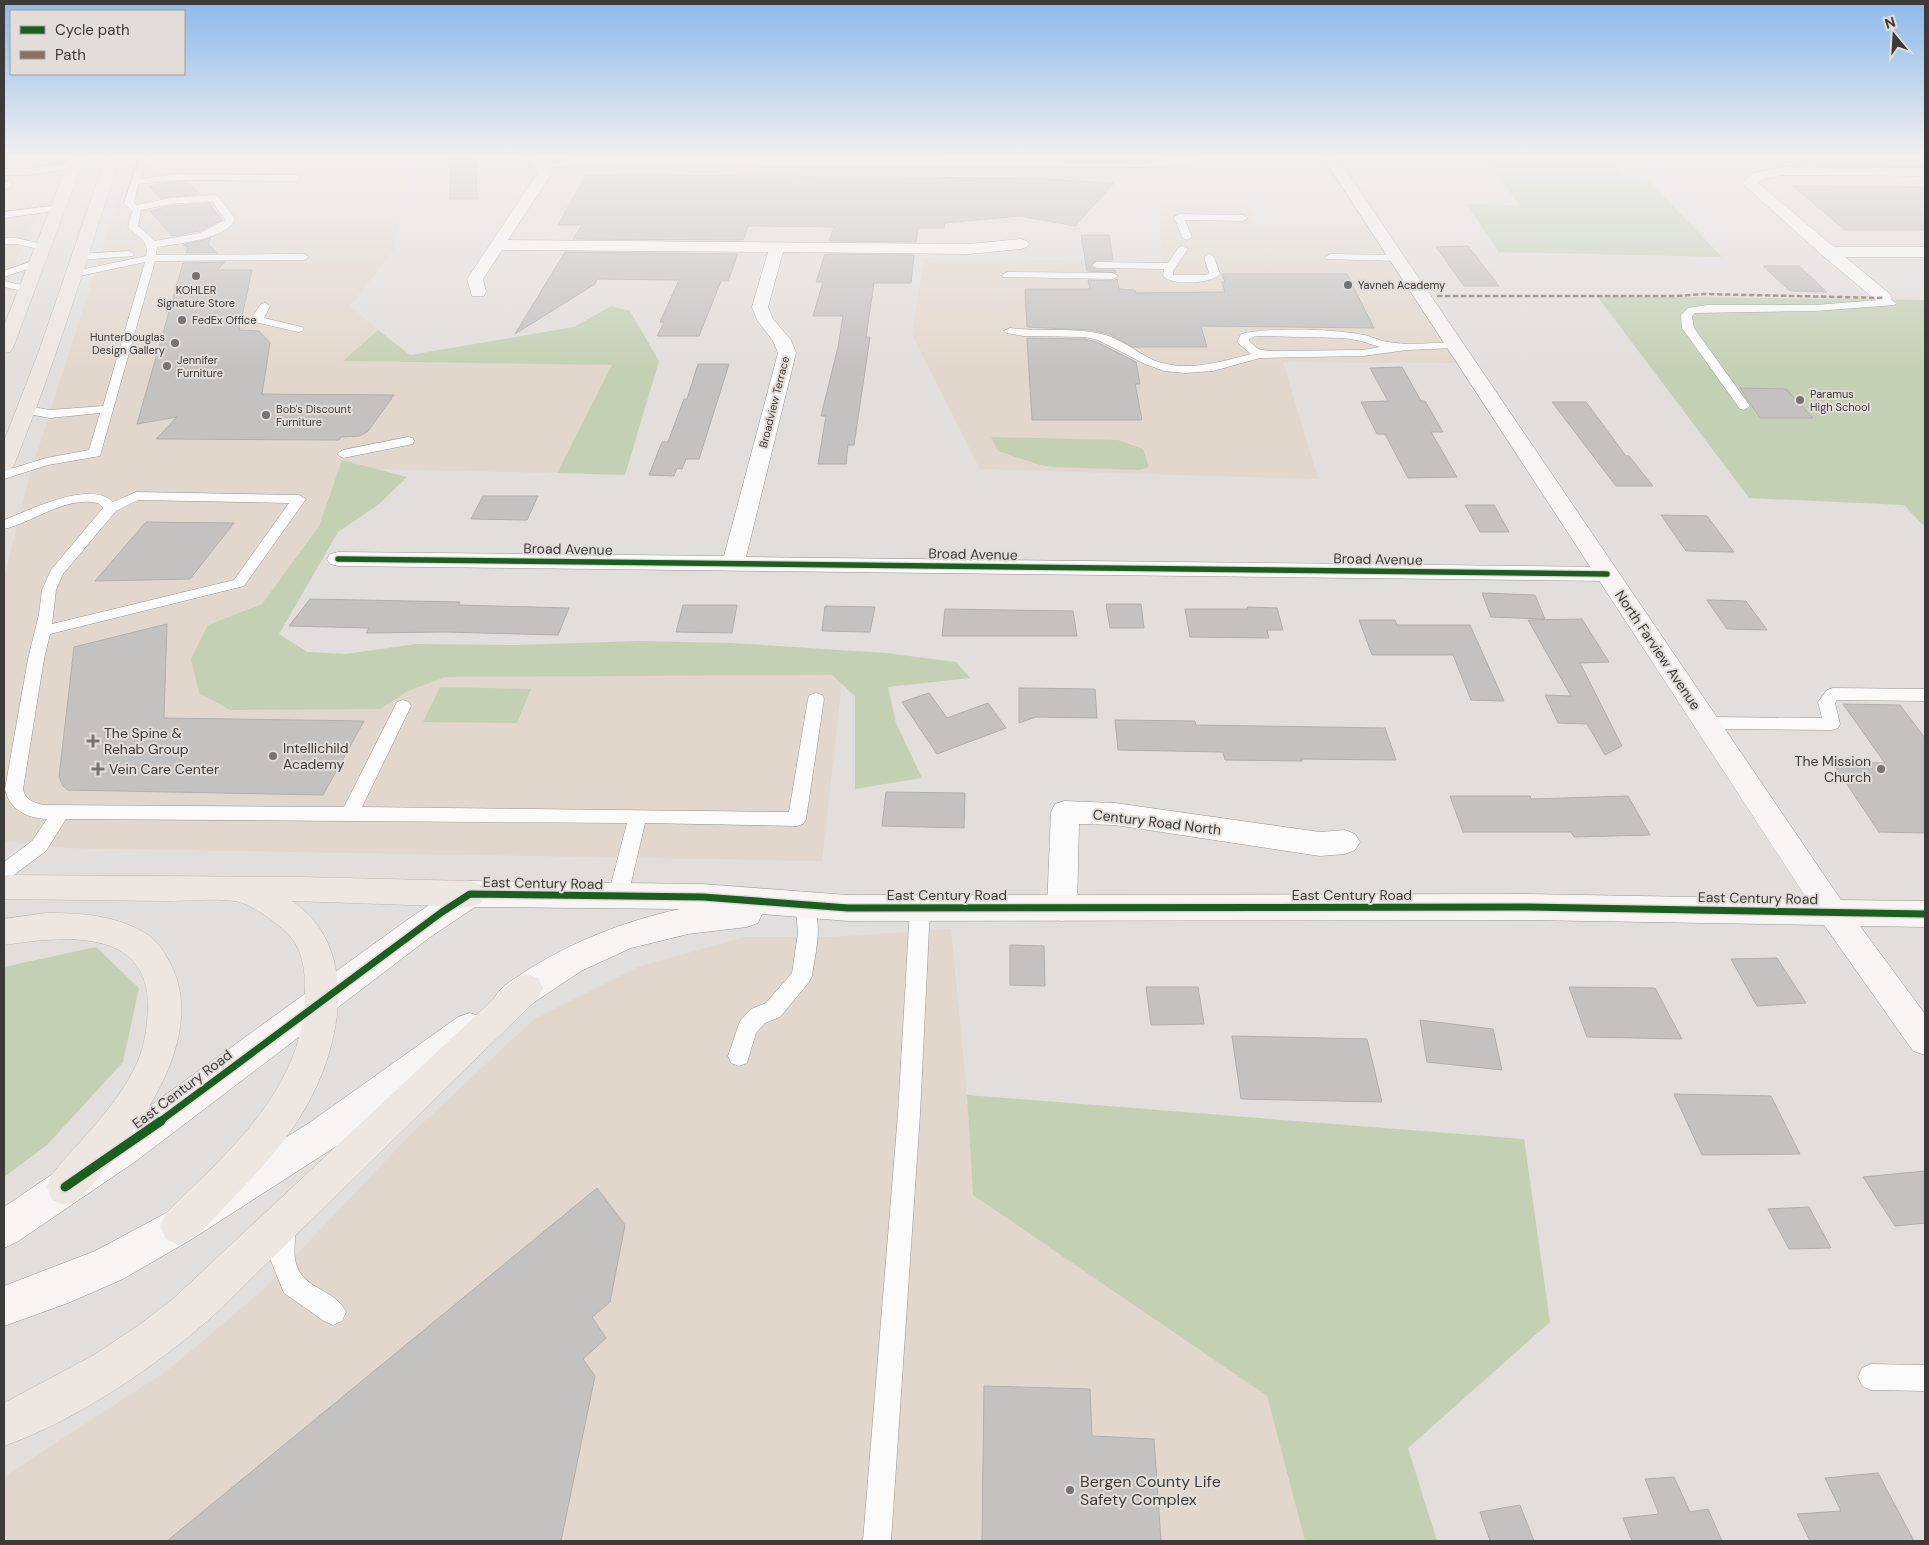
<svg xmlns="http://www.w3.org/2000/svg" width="1929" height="1545" font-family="'DM Sans',sans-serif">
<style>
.commercial{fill:#e2d7cc}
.green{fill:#c4d0b4}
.building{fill:#c4c2c0;stroke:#b1afad}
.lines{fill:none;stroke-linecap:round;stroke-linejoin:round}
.lane-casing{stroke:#989695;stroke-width:1}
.street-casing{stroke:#989695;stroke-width:1}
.secondary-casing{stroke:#989695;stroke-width:1}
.highway-casing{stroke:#bfb5af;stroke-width:1}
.lane{fill:#fafafa;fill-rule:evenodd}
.street{fill:#fafafa;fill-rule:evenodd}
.secondary{fill:#f7f4f3;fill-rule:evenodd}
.highway{fill:#eee6e1;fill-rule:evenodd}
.quiet{stroke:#8d6e63;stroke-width:2.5;stroke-dasharray:5.5 2.5;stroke-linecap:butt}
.cycleway-far2-casing{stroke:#e3ddd9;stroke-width:8}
.cycleway-far1-casing{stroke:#e3ddd9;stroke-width:10}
.cycleway-casing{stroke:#e3ddd9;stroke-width:12}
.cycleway-far2{stroke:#1b5e20;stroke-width:5.5}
.cycleway-far1{stroke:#1b5e20;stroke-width:7}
.cycleway{stroke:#1b5e20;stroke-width:9}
.poi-dot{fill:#767472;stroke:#e3ddd9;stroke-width:2}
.labels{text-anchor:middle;stroke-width:4;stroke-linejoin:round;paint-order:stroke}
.far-poi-label{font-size:11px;fill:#3d3b39;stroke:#e3ddd9;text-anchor:start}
.far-street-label{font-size:11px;fill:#3d3b39;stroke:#e3ddd9}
.street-label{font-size:14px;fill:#3d3b39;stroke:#e3ddd9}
.poi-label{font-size:14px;fill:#3d3b39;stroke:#e3ddd9;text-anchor:start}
.near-poi-label{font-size:16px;fill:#3d3b39;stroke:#e3ddd9;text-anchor:start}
</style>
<rect width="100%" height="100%" fill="#e1dedb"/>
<g class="commercial">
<path d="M4 156H62L4 290Z"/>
<path d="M132 156H410L394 250 350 306 378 330 343 361 613 365 557 473 374 469 342 460 319 526 262 604 208 625 380 709 408 691 446 677 832 675 842 681 822 861 66 848 4 841V579L28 481Z"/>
<path d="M1160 204H1248L1256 224 1375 225 1467 363 1283 362 1318 479 980 469 912 334 924 258 1161 262Z"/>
<path d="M951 929 967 1095 973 1195 1267 1396 1305 1541H4V1477L168 1370 262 1291 408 1137 533 1020 638 967 745 937H833Z"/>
</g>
<g class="green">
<path d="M1484 156H1605L1626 179 1648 180 1722 257 1498 252 1467 204 1519 205Z"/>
<path d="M1597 296 1925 300V527L1904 505 1749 498Z"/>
<path d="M611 306 630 311 659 361 625 475 557 473 612 365 343 361 378 330 410 355 574 327Z"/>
<path d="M991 437 1118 440 1143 449 1149 467 1139 470 1053 467 1040 465 998 451Z"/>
<path d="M342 460 407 477 378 505 338 532 279 634 307 652 345 654 416 644 516 645 639 641 732 643 886 653 956 662 970 678 888 687 896 723 922 778 855 789V696L832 675 446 677 408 691 380 709 230 710 199 693 191 659 208 625 262 604 319 526Z"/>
<path d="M440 687 531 689 517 723 423 722Z"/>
<path d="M96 947 139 988 123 1062 47 1145 4 1177V967Z"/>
<path d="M967 1095 1524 1139 1550 1322 1408 1448 1437 1541H1305L1267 1396 973 1195Z"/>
</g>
<g class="building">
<path d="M476 157 477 199H450V160Z"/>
<path d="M668 174 667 175 727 176 1024 178 1114 183 1075 226 1020 216 945 223 944 228H918L916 242 829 241 834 227 748 226 743 240 573 239 582 225H558L586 175Z"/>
<path d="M175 182H187L200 194 160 198 149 186Z"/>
<path d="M1793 186 1925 187V230H1845Z"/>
<path d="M209 203 222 220 199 231 172 236 150 211 171 206Z"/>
<path d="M1081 235H1109L1113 260H1097L1090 266 1097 270H1115L1116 273 1087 271Z"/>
<path d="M211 238 208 244 217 253H186L188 247 183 245Z"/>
<path d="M1468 246 1499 286H1464L1436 247Z"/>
<path d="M565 252 738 254 728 281H721L699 336H657L664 322H660L679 280 597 279 595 284 515 334Z"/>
<path d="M825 254 914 255 911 283H874L866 337H870L854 445H848L846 464H818L826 416H821L838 347 843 316H813L823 282H816Z"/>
<path d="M225 262 217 270H252L239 330 259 331 270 343 262 394 394 395 368 431 360 436 341 437 339 440 156 439 177 417 137 424 183 263Z"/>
<path d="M1763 266H1799L1827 292 1790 291Z"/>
<path d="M1222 274H1347L1374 328 1201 326 1207 347H1133L1109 334 1091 330 1027 327 1025 289H1090L1088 280 1113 281 1117 279 1119 289 1135 290 1136 293 1225 292 1222 282H1225Z"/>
<path d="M1027 338 1085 339 1097 342 1136 362 1140 384H1135L1142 420H1032Z"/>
<path d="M698 364H729L699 459H686L682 469 677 468 674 476 649 475 662 442H668L684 399H687Z"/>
<path d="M1402 367 1421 401H1425L1443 432H1431L1457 477 1408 478 1385 434H1377L1361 402 1388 401 1370 368Z"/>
<path d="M1740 388 1786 389 1813 418H1760Z"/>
<path d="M1552 402H1586L1626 456H1629L1653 486H1616Z"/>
<path d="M483 496H538L527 520 471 519Z"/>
<path d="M1465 505H1494L1509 532H1480Z"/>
<path d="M1661 515 1707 516 1734 552 1686 551Z"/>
<path d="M146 522 234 523 190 579 95 581Z"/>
<path d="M1482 593 1535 595 1545 619 1491 617Z"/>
<path d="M310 599 460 602 458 605 569 608 558 635 445 632 366 633 369 628 289 626Z"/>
<path d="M1707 600 1746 601 1767 630 1727 629Z"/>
<path d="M1106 604H1141L1144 628H1110Z"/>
<path d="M683 605H737L732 633 676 632Z"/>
<path d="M825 606 875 607 870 632 822 631Z"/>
<path d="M1247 607 1277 608 1283 630H1267L1269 638 1190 637 1185 609H1248Z"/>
<path d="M945 609 1073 611 1077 636H942Z"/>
<path d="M1582 619 1609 662 1580 663 1622 746 1605 755 1587 724 1558 723 1545 695 1571 696 1528 620Z"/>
<path d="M1359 620H1395L1397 625H1470L1504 701 1471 700 1453 655H1372Z"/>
<path d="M167 624 164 718 364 721 323 795 68 790 63 786 59 777 74 647Z"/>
<path d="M1019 688 1095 689 1097 718 1036 717 1019 723Z"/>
<path d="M929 693 947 718 988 703 1006 728 937 754 902 702Z"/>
<path d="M1843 704 1900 705 1925 738V833L1879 832 1832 762 1885 763Z"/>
<path d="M1115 720 1195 721 1196 725 1385 728 1396 760 1301 759 1302 761 1225 760 1223 752 1118 750Z"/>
<path d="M886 792 965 793 964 828 882 826Z"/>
<path d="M1450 796H1530L1531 799 1628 796 1650 835 1574 837 1571 832H1463Z"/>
<path d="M1010 945 1044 946 1045 986 1010 985Z"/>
<path d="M1777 958 1806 1003 1757 1006 1731 959Z"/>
<path d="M1146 987H1198L1204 1024 1151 1025Z"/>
<path d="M1569 987 1655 988 1682 1039 1587 1037Z"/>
<path d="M1420 1020 1493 1029 1502 1070 1427 1062Z"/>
<path d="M1232 1036 1367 1039 1382 1102 1241 1099Z"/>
<path d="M1674 1094 1771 1096 1800 1154 1702 1155Z"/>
<path d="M1925 1171V1223L1895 1226 1863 1177Z"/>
<path d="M597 1188 625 1225 610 1302 592 1317 606 1338 583 1359 595 1376 561 1541H167Z"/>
<path d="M1809 1207 1831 1248 1789 1249 1768 1209Z"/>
<path d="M984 1386 1090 1389 1092 1436 1154 1439 1161 1541H982Z"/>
<path d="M1878 1473 1914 1541H1810L1797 1514 1841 1511 1825 1478Z"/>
<path d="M1674 1477 1690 1512 1708 1509 1722 1541H1632L1623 1518 1659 1514 1645 1479Z"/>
<path d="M1520 1505 1534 1541H1490L1480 1512Z"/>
</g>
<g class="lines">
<defs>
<g id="lane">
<path d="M140 156H148L140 179 175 174 296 175 300 178 296 181 175 180 138 184 134 202 136 205 171 198 215 195 218 196 235 219C229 239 175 244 157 247L156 255 304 254 309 257 304 260 155 261 100 456 48 465 4 479V471L46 458 89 450 100 413 50 418 23 413 21 410 27 406 50 410 103 406 145 262 75 277 70 274 75 271 146 256C150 240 137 237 128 227L132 211 124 203ZM212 201 225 220 200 233 155 241 138 226 141 210 171 204Z"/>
<path d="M75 162 79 165 78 167 28 175H4V169H28Z"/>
<path d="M8 181 13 184 4 190V183Z"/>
<path d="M58 205 61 206V210L4 218V212Z"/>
<path d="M1179 214 1243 215 1248 218 1243 221 1185 220 1192 237 1187 240 1182 237 1174 217Z"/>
<path d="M4 238H16L47 245 48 247 43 250 16 244H4Z"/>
<path d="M1183 246 1188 249 1173 271V275H1206L1209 273 1204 257 1209 254 1214 257 1220 274C1211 284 1172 286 1163 276L1164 269 1097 268 1092 265 1097 262 1168 263 1179 247Z"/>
<path d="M129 251 134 254 133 256 80 260 75 257 80 254Z"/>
<path d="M1330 254 1397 255 1402 258 1397 261 1326 259 1325 257Z"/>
<path d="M38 259 43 262 42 264 4 277V271Z"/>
<path d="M1007 272 1113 273 1118 276 1113 279 1003 277 1002 275Z"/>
<path d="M4 281 31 287 32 289 27 292 4 287Z"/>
<path d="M1884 295 1896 303 1895 305 1815 311 1695 313 1692 316 1694 328 1750 406 1744 410 1740 409 1682 328 1681 315 1688 308 1707 305H1815L1880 300 1879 298Z"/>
<path d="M265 303 270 306 264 318 302 327 304 329 302 331 298 332 255 322 253 316 261 304Z"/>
<path d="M1010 328C1040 332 1072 327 1102 334 1120 338 1136 352 1153 360 1185 373 1220 362 1251 354L1237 342 1241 334C1269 327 1335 329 1364 335 1370 336 1376 339 1382 341 1406 346 1431 343 1455 342L1461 345 1455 348 1407 350 1363 356 1260 358 1213 371 1185 373 1164 371 1145 364 1098 340 1085 337 1024 336 1006 333 1004 331ZM1257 336 1344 338 1361 341 1380 347 1363 350 1268 351 1258 349 1249 341 1250 338Z"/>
<path d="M408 437 413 438 414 441 413 444 343 458 337 454 343 450Z"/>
<path d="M136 492 299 495 306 499 244 586 50 634 44 659 23 789C25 800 33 802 43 805L344 807 395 706 397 702 403 700 409 702 411 706 362 807 789 812 808 699 810 695 816 693 822 695 824 699 806 819 803 824 797 826 645 823 628 896 625 902 618 904 611 902 608 896 627 823 66 819 46 851 11 877 4 880V862L32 841 47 819C26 818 9 809 5 789L28 659 39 614 42 590 51 570 103 508 98 503C65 496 34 522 4 529V520C28 511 90 479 113 502ZM138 500 289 503 234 580 52 624 56 590 63 574 116 511Z"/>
<path d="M1833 688 1925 689V701L1837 700 1835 703 1840 724 1838 728 1832 730 1707 729 1701 727 1699 723 1701 719 1707 717 1822 718 1818 702 1827 690Z"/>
<path d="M920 900 927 902 930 908 920 1114 891 1541H863L898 1114 910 908 913 902Z"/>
<path d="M806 903 813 905C823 926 815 954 812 976L809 982 780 1017 765 1023 756 1033 747 1063 739 1066 731 1063 728 1056 740 1021 751 1009 766 1003 792 973 798 933 796 911 799 905Z"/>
<path d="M284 1214 292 1218C300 1237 288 1255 301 1274 312 1290 337 1292 346 1312L342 1321 333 1325 324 1321 284 1293 269 1256 272 1226 276 1218Z"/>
<path d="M1871 1364 1925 1365V1391L1871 1390 1862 1386 1858 1377 1862 1368Z"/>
</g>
<g id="street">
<path d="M525 156H538L545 161 576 157 1144 159 1207 156 1205 159 1180 165 1144 167 576 165 550 168 552 173 508 240 969 244 1021 239 1027 241 1029 244 1027 247 1021 249 969 254 783 252 768 307 773 319 791 340 796 353 746 557 1607 567 1615 569 1619 574 1615 579 1607 581 338 566 330 564 327 559 330 554 338 552 724 556 778 353 773 341 757 320 752 307 768 252 502 250 483 279 486 292 484 296H472L467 279 538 173C535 166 526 162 525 156Z"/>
<path d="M1782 167 1925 168V176L1782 175 1763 179 1758 183 1834 247H1925V257H1845L1890 294 1892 298 1890 302H1878L1822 255 1742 183 1753 173Z"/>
<path d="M1065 801 1115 803 1320 832 1345 830 1355 834 1360 842 1355 850 1345 854 1320 856 1115 825 1079 824 1077 908 1073 917 1062 921 1051 917 1047 908 1051 812 1055 804Z"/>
</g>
<g id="secondary">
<path d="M1322 156H1336L1841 900 1925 901V927L1860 926 1925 1014V1055L1913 1051 1824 925 1527 920 848 921 762 914 758 923 747 927 688 934 631 948 581 971 521 1011 509 1016 497 1011 493 1001C499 987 510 982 523 973 571 942 624 921 680 909L475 907 429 938 136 1161 17 1242 4 1248V1207L110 1135 407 920 459 885 470 881 703 884 848 895 1527 894 1807 899Z"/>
<path d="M470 1013 482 1017 487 1028 482 1039 335 1147 192 1239 123 1279 68 1303 4 1326V1286L95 1251 166 1213 309 1123 458 1017Z"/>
</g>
<g id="highway">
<path d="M71 156H85L13 348 10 352 4 353V326Z"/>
<path d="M106 156H120C87 260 55 364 14 465L11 469 4 471V441L39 351Z"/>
<path d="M4 875 302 877 470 881 481 885 485 894 481 903 470 907 292 901C365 950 339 1058 298 1120 280 1148 258 1172 235 1196 218 1213 202 1235 179 1245L166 1239 160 1226 166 1213C230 1150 307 1086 305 988 305 968 302 948 287 933 276 922 250 903 235 901 212 898 186 901 163 901 110 900 57 900 4 899Z"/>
<path d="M46 913C81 913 115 915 145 933 158 941 165 953 171 965 202 1026 157 1102 119 1149 108 1164 92 1188 79 1199 75 1202 69 1204 65 1205L52 1200 47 1187 52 1174C81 1139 118 1105 137 1063 145 1046 147 1026 148 1007 149 925 59 937 4 945V919Z"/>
<path d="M527 974 538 978 543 988 538 998 213 1316C155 1367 77 1420 4 1446V1403L94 1355 139 1325 174 1298 516 978Z"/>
</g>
</defs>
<use href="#lane" class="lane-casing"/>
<use href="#street" class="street-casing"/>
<use href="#secondary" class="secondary-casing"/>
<use href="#highway" class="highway-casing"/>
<use href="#lane" class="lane"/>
<use href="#street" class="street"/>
<use href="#secondary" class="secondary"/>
<use href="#highway" class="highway"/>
<path class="quiet" d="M1437 296H1677L1704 294 1884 298"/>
<defs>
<path id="cycleway-far2" d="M338 559 1607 574"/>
<path id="cycleway-far1" d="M159 1122 442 912 470 894 703 897 848 908 1527 907 1925 914"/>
<path id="cycleway" d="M65 1187 161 1121"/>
</defs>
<use href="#cycleway-far2" class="cycleway-far2-casing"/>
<use href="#cycleway-far1" class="cycleway-far1-casing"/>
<use href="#cycleway" class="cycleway-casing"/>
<use href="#cycleway-far2" class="cycleway-far2"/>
<use href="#cycleway-far1" class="cycleway-far1"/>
<use href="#cycleway" class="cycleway"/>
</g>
<linearGradient id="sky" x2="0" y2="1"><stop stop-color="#8bb9eb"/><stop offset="0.42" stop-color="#f2f0ef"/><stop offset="1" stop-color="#f2f0ef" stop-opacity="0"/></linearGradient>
<rect width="1929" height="372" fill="url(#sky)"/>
<g class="poi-dot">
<circle cx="196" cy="276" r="5"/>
<circle cx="1348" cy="285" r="5"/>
<circle cx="182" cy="320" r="5"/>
<circle cx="175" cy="343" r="5"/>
<circle cx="167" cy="366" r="5"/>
<circle cx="1800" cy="400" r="5"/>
<circle cx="266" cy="415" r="5"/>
<path d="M90.5 733.5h5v5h5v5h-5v5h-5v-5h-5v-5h5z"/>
<circle cx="273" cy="756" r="5"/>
<path d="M95.5 761.5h5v5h5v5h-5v5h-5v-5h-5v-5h5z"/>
<circle cx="1881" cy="769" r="5"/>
<circle cx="1070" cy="1490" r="5"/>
</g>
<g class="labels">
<g class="far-poi-label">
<text x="1358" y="289">Yavneh Academy</text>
<text x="196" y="294" text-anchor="middle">KOHLER<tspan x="196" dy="13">Signature Store</tspan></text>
<text x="192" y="324">FedEx Office</text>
<text x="165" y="341" text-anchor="end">HunterDouglas<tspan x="165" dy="13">Design Gallery</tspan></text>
<text x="177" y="364">Jennifer<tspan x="177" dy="13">Furniture</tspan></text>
<text x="1810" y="398">Paramus<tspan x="1810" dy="13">High School</tspan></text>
<text x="276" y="413">Bob's Discount<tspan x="276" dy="13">Furniture</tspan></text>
</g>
<g class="far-street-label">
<text transform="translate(774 402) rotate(-76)" y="4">Broadview Terrace</text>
</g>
<g class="street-label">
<text transform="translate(568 549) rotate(1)" y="5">Broad Avenue</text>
<text transform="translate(973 554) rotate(1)" y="5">Broad Avenue</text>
<text transform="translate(1378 559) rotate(1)" y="5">Broad Avenue</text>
<text transform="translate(1658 650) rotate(56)" y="5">North Farview Avenue</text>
<text transform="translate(1157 822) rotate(7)" y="5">Century Road North</text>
<text transform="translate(543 883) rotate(1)" y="5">East Century Road</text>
<text x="947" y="900">East Century Road</text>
<text x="1352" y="900">East Century Road</text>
<text transform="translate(1758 898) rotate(1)" y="5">East Century Road</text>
<text transform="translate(182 1089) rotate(-37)" y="5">East Century Road</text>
</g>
<g class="poi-label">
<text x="104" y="738">The Spine &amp;<tspan x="104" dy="16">Rehab Group</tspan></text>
<text x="283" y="753">Intellichild<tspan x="283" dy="16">Academy</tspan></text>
<text x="1871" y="766" text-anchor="end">The Mission<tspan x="1871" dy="16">Church</tspan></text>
<text x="109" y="774">Vein Care Center</text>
</g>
<g class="near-poi-label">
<text x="1080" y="1487">Bergen County Life<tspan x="1080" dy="18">Safety Complex</tspan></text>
</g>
</g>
<rect width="1929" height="1545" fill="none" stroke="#3d3b39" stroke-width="10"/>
<rect x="10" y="10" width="175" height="65" fill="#e3ddd9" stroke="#a19c99"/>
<rect x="20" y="26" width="25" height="8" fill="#1b5e20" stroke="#a19c99"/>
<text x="55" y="35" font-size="15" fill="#3d3b39">Cycle path</text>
<rect x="20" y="51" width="25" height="8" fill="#8d6e63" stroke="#a19c99"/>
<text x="55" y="60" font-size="15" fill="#3d3b39">Path</text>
<g transform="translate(1894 35) rotate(342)" stroke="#e3ddd9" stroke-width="4" paint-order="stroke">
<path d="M0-4L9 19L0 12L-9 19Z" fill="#3d3b39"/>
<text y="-8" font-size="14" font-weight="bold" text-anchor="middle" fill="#3d3b39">N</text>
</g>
</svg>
